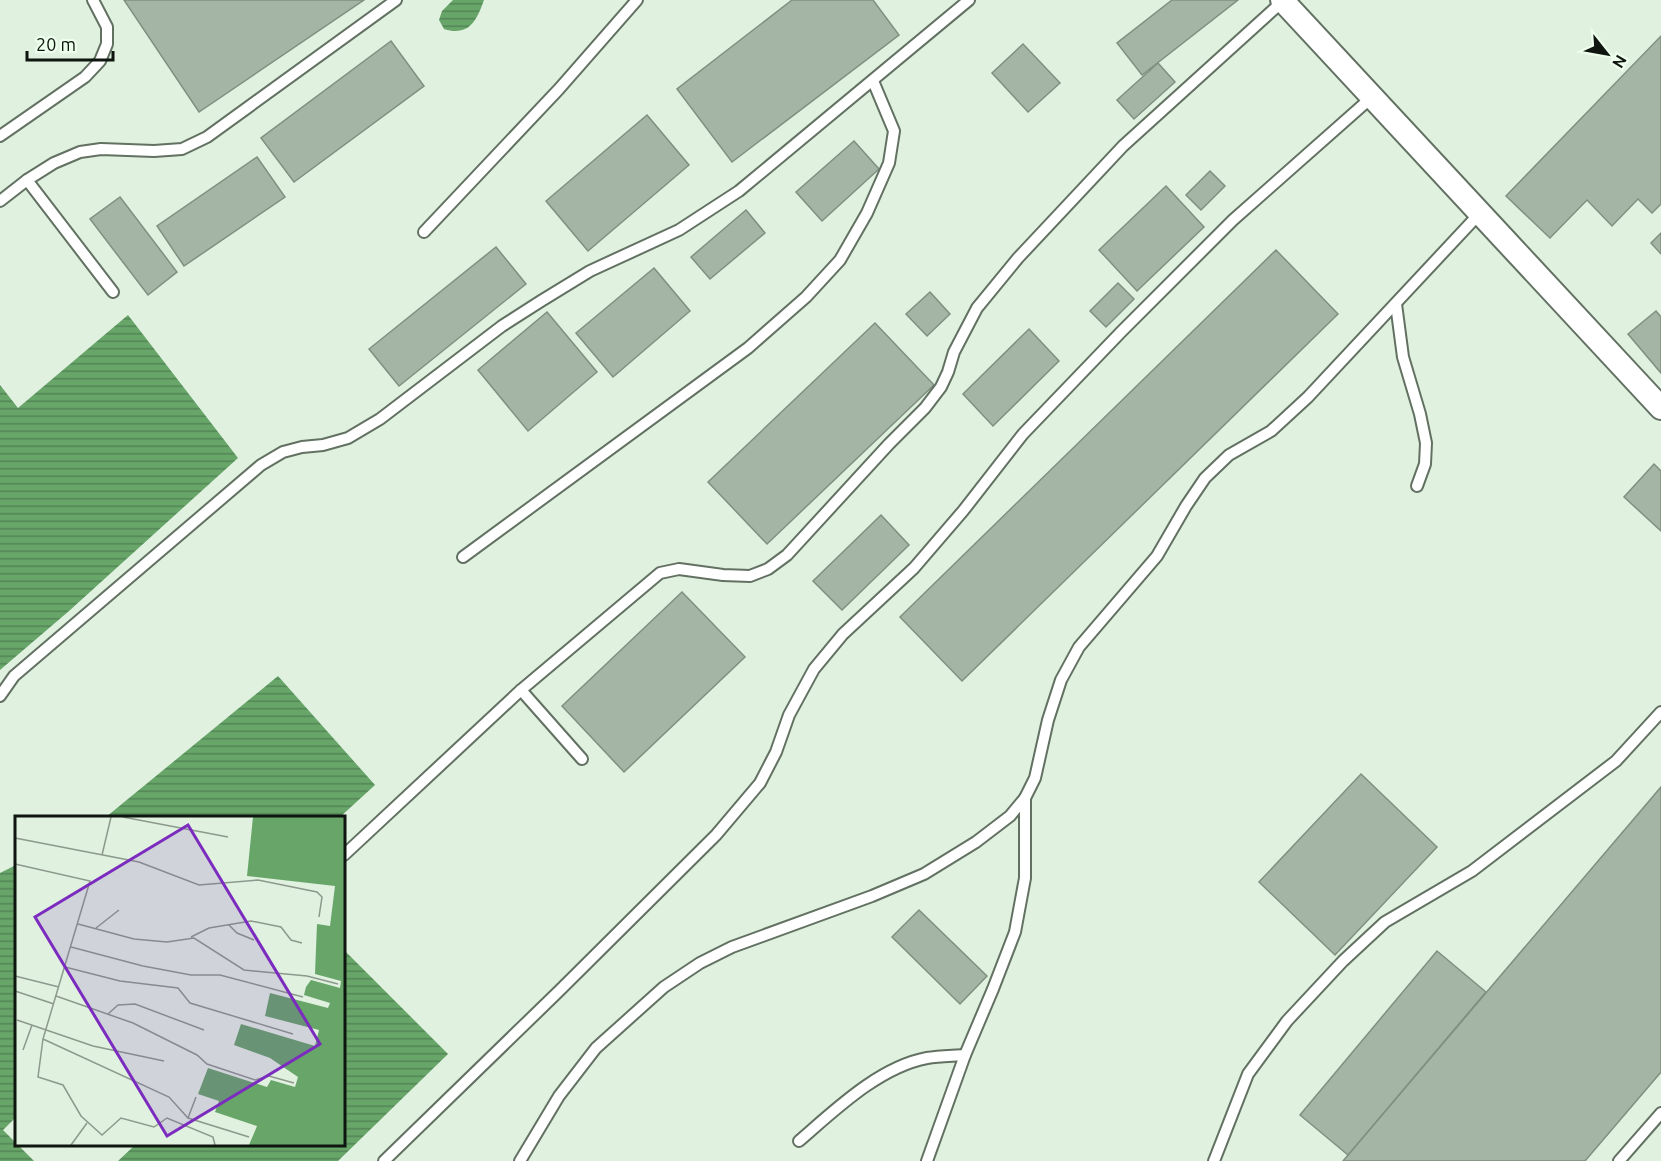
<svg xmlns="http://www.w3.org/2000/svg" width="1661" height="1161" font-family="Ubuntu,sans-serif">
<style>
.water{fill:url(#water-rules)}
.building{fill:#a5b5a5;stroke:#809080;stroke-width:1.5}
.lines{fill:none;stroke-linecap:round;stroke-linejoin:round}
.service-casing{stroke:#627162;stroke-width:14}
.minor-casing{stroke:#627162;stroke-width:26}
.service{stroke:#fff;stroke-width:10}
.minor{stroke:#fff;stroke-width:22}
.inset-road{fill:none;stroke:#8c998c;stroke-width:1.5}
.view{fill:#7b2cbf;fill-opacity:0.15;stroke:#7b2cbf;stroke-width:3}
.inset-edge{fill:none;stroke:#0f150f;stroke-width:3}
</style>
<defs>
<pattern id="water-rules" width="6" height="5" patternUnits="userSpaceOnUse" patternTransform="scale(1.5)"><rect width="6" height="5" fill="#67a569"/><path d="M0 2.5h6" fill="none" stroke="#538555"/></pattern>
</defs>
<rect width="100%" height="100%" fill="#e0f1e0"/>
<g class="water">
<path d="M453 0H484C477 20 469 37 444 29L439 20 442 11Z"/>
<path d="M128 315 238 458 69 611 0 670V385L18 408Z"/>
<path d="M278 676 375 785 340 817H106Z"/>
<path d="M16 865V1117L3 1130 34 1161H0V873Z"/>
<path d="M344 950 448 1054 338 1161H118L135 1145 344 1144Z"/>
</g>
<g class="building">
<path d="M124 0H364L199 112Z"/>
<path d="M792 0H873L899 35 732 162 677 89Z"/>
<path d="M1172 0H1238L1142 75 1117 43Z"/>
<path d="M1661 36V204L1652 213 1638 199 1612 226 1587 200 1550 238 1506 196Z"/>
<path d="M391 41 424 86 294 182 261 138Z"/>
<path d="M1023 44 1060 83 1028 112 992 73Z"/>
<path d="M1158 63 1175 82 1134 119 1117 100Z"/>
<path d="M647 115 689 165 588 251 546 201Z"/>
<path d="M854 141 879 169 822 221 796 192Z"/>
<path d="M257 157 285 197 184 266 157 226Z"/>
<path d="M1210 171 1225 186 1201 210 1186 195Z"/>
<path d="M1166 186 1204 227 1137 291 1099 250Z"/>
<path d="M120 197 177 272 148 295 90 219Z"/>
<path d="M746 210 765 233 710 279 691 257Z"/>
<path d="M1661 233V254L1651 243Z"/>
<path d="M496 247 526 284 399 386 369 349Z"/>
<path d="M1276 250 1338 314 962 681 900 617Z"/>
<path d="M654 268 690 311 613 377 576 333Z"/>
<path d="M1118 283 1134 299 1106 327 1090 311Z"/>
<path d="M930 292 950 314 927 336 906 314Z"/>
<path d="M1656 311 1661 317V373L1628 334Z"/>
<path d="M547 312 597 372 528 431 478 370Z"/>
<path d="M875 323 934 385 767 544 708 482Z"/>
<path d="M1029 329 1059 361 993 426 963 394Z"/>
<path d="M1654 464 1661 471V531L1624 497Z"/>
<path d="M881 515 909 545 842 610 813 581Z"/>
<path d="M682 592 745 657 624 772 562 706Z"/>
<path d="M1361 774 1437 847 1335 955 1259 882Z"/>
<path d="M1661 787V1072L1585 1161H1343Z"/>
<path d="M919 910 987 976 960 1004 892 937Z"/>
<path d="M1437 951 1486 992 1348 1155 1300 1115Z"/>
</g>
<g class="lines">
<defs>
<g id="service">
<path d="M0 136 85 77 100 61 107 44V27L93 0"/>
<path d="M27 180 113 292"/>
<path d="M0 201 27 180 54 163 80 152 101 149 154 151 182 149 207 137 396 0"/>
<path d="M424 232 559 89 637 0"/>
<path d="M1396 304 1403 357 1420 414 1426 443 1425 464 1417 486"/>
<path d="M463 557 748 348 806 297 840 260 867 213 889 163 894 131 873 81"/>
<path d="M521 690 582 759"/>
<path d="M0 696 14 676 261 465 283 452 302 447 323 445 348 438 380 419 502 326 541 301 590 271 679 230 739 191 969 0"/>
<path d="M344 855 521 690 660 573 679 569 723 575 750 576 768 569 787 555 889 444 925 408 941 387 948 372 954 352 977 308 1018 258 1123 146 1283 1"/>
<path d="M799 1141C835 1110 879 1067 927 1058 939 1056 952 1056 965 1055"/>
<path d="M384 1161 558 992 716 835 760 783 776 752 789 715 814 669 843 634 914 568 963 511 1023 434 1121 332 1233 220 1372 97"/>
<path d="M520 1161 559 1096 596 1048 664 987 700 963 732 947 872 896 924 874 976 842 1010 816 1025 798 1035 778 1048 720 1061 680 1079 647 1157 556 1186 506 1205 478 1229 455 1271 431 1308 397 1480 213"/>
<path d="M927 1161 965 1055 993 989 1015 932 1025 878V798"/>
<path d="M1214 1161 1248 1074 1287 1021 1343 961 1385 922 1472 871 1616 761 1661 712"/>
<path d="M1619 1161 1661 1113"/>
</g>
<path id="minor" d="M1282 0 1661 408"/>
</defs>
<use href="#service" class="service-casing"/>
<use href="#minor" class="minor-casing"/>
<use href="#service" class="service"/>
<use href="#minor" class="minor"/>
</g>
<g transform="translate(15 816)">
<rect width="330" height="330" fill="#e0f1e0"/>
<path d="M238 1H330V329H234L242 310 200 296 204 285 183 278 193 252 252 271 256 264 280 271 283 261 255 242 219 229 226 208 300 230 304 214 250 200 255 177 313 192 315 187 289 179 291 171 296 164 325 172 326 165 300 158 302 108 315 110 320 70 232 60Z" fill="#67a569"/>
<path class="inset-road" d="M108 1 213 21M0 22 124 46 184 69 243 64 302 76 307 81 304 101M87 39 96 1M0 48 75 65 28 223 23 261 48 269 66 300 87 319 106 302 139 311 152 302 198 321 200 329M63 108 119 123 152 126 179 122 229 154 292 160 323 168M214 109 222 117 239 124M81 112 104 94M176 121 194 112 236 105 266 111 276 124 287 127M56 131 128 150 176 159H205L288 181M50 151 105 165 163 172 175 187 278 218M0 160 44 171M0 175 39 188M41 180 118 207 182 239 192 248 240 264 254 260 279 267M93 198 103 189 120 188 189 214M2 204 78 230 149 245M28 223 154 281 173 302 234 321M8 234 17 209M173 302 181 281M56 329 72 307"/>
<path class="view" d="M173 9 305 228 152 320 20 101Z"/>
<rect width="330" height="330" class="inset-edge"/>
</g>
<g transform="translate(1607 54) rotate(121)" stroke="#edfeed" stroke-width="4.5" paint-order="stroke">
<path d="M0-4.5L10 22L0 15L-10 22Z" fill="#0f150f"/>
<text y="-9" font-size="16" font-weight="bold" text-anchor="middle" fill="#0f150f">N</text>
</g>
<path d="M27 51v9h86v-9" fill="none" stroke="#0f150f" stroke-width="3"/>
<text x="36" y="51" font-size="18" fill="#0f150f" stroke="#edfeed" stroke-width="4.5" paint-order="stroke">20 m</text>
</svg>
